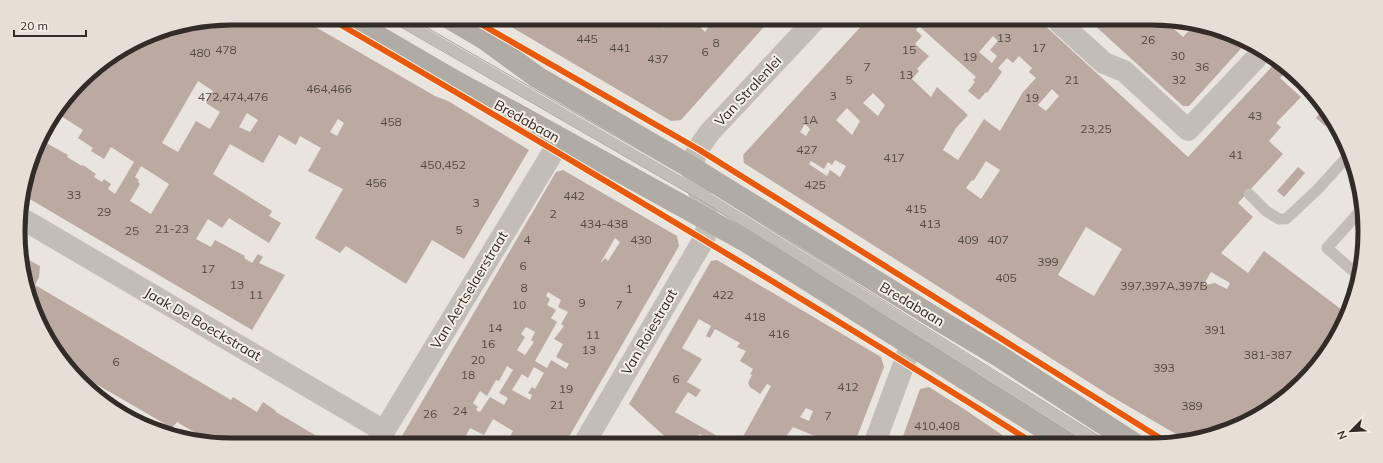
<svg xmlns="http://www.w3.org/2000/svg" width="1383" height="463" font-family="Mulish,sans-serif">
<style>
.building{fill:#bbaaa1;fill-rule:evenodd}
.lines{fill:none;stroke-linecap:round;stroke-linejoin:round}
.service{stroke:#c2bdb7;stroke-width:11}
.minor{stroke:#c2bdb7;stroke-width:22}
.primary{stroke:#b1aba6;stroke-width:22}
.tram{stroke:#aaa5a1;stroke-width:1}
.cycleway-casing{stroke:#f7efe5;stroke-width:8}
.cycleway{stroke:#e8590c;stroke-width:6}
.labels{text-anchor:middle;stroke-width:4;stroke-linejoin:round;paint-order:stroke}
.number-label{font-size:12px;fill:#544b45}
.street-label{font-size:14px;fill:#322b26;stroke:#f7efe5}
.rim{fill:none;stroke:#322b26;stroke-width:5}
</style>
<rect width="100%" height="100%" fill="#e9e4de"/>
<g class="building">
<path d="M232 18H300L435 96 448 101 529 150 464 259 432 240 406 284 346 246 340 253 315 238 343 189 308 171 321 148 300 136 296 145 279 135 263 163 230 144 213 174 272 211 269 216 281 223 269 243 229 218 222 228 208 219 196 239 211 247 215 240 245 256 244 258 252 263 258 254 263 257 259 263 285 275 252 330 23 195 39 139 68 155 67 157 82 166 83 165 96 174 94 177 102 182 104 179 111 184 108 189 115 194 134 162 111 147 104 159 91 151 93 148 78 138 83 130 58 114 91 71 150 34ZM198 81 213 91 206 103 220 112 210 129 196 121 178 152 162 143ZM247 113 258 120 250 132 239 127ZM338 119 344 123 337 136 330 132ZM141 166 169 184 151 214 130 201 140 184 138 182 139 180 135 177Z"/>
<path d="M498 19 650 20 664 28 668 20H692L697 25 700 20 705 24 701 28 705 32 709 26 705 22 706 20H770L681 120 671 121Z"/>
<path d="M866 21H1040L1188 157 1277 61 1287 71 1280 78 1301 97 1276 123 1281 127 1269 141 1283 154 1238 203 1253 217 1221 253 1248 273 1264 251 1346 313 1337 338 1302 383 1246 423 1188 441 1109 395 744 163 743 155ZM919 26 976 77 973 80 975 82 968 91 979 100 986 92 987 93 1002 72 998 68 1007 58 1013 63 1019 56 1032 68 1029 72 1036 78 1023 92 1000 131 984 119 958 160 943 150 956 128 968 115 937 87 931 97 912 79 919 71 917 69 929 56 915 44 922 36 916 30ZM993 36 998 41 990 50 997 56 992 63 979 52ZM1052 89 1059 96 1046 111 1038 105ZM873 93 885 105 878 116 863 103ZM847 108 860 121 852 135 836 120ZM805 124 810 129 806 136 800 132ZM835 160 846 166 840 177 830 170 827 176 809 164 811 161 824 169 828 162 832 165ZM986 161 1000 170 981 199 966 188 971 181 974 180ZM1086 227 1122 249 1094 296 1058 275ZM1211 272 1230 283 1227 289 1215 283 1205 285 1204 284Z"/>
<path d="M1091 22H1166L1183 37 1196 23 1245 44 1189 106H1183Z"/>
<path d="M1324 108 1329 113 1331 119 1325 126 1316 118Z"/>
<path d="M1298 167 1305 173 1284 197 1277 191Z"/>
<path d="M563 170 677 236 679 246 566 442H507L513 431 493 419 484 435 470 428 463 441H399L556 172ZM615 238 620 242 608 261 605 258 602 262H601ZM548 292 561 300 558 307 568 312 561 324 564 326 554 339 563 344 556 357 569 364 566 369 551 360 547 368 535 361 557 322 551 318 556 310 547 305 550 299 546 296ZM526 327 535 332 531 340 534 342 525 355 517 350 525 337 521 334ZM507 366 513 370 499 393 508 398 504 405 490 397 480 412 476 410 478 407 473 403 480 391 487 396 496 380 499 381ZM534 367 544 373 535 389 532 387 528 393 532 395 530 400 512 390 522 374 528 378Z"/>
<path d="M23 257 40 266 39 277 35 285 231 400 233 397 257 412 263 402 276 411V412L325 441H207V440L177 422 172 428 77 373 54 350 25 287Z"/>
<path d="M717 260 881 357 884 367 855 442H821L822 439 793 427 782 442H740L771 386 767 384 760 394 750 387 748 383 752 375 750 374 753 369 740 361 746 351 737 347 740 343 715 329 710 338 706 336 711 326 699 319 682 348 702 359 687 382 701 390 696 397 688 392 675 412 728 442H709L700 434 698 435 706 442H671L629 404 711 261ZM806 408 813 411 809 421 800 417Z"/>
<path d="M929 387 964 409 1014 443 901 442 920 389Z"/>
<path d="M485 437 494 442H482Z"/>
<path d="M800 437 813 442H797Z"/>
</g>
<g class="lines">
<g class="service">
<path d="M399 19 698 192 1099 443"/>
<path d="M1249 194 1266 211 1279 219H1286L1318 189 1347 157"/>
<path d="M1360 277 1327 248 1361 210"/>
</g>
<g class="minor">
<path d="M1059 22 1104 63 1124 71 1188 130 1263 51"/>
<path d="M21 218 384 431"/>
<path d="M378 441 561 139"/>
<path d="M585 442 704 239 709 221 691 167 698 149 709 133 814 21"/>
<path d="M875 442 911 345"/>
</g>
<g class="primary">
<path d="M348 19 458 83 516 114 744 240 1067 443"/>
<path d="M451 19 485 39 537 77 691 167 932 316 999 356 1133 443"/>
</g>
<g class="tram">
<path d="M387 19 702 201 1087 443"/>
<path d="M412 19 695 182 1110 443"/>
</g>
<defs>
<g id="cycleway">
<path d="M329 18C566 156 801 296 1033 443"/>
<path d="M472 19 698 149 1168 443"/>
</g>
</defs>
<use href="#cycleway" class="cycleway-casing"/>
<use href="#cycleway" class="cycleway"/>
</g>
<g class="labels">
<g class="number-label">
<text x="1004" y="42">13</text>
<text x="587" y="43">445</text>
<text x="1148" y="44">26</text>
<text x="716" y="47">8</text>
<text x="620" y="52">441</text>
<text x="1039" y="52">17</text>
<text x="226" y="54">478</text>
<text x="909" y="54">15</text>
<text x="705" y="56">6</text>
<text x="200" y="57">480</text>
<text x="1178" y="60">30</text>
<text x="970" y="61">19</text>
<text x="658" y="63">437</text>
<text x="867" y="71">7</text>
<text x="1202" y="71">36</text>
<text x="906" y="79">13</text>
<text x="849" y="84">5</text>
<text x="1072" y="84">21</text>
<text x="1179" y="84">32</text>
<text x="329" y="93">464,466</text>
<text x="833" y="100">3</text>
<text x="233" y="101">472,474,476</text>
<text x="1032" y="102">19</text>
<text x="1255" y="120">43</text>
<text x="810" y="124">1A</text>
<text x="391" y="126">458</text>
<text x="1096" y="133">23,25</text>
<text x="807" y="154">427</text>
<text x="1236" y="159">41</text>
<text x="894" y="162">417</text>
<text x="443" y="169">450,452</text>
<text x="376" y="187">456</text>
<text x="815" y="189">425</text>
<text x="74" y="199">33</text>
<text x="574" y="200">442</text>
<text x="476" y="207">3</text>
<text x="916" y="213">415</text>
<text x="104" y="216">29</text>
<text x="553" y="218">2</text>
<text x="604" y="228">434-438</text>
<text x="930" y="228">413</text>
<text x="172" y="233">21-23</text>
<text x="459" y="234">5</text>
<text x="132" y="235">25</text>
<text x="527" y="244">4</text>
<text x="641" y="244">430</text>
<text x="968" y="244">409</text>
<text x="998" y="244">407</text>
<text x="1048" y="266">399</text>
<text x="523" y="270">6</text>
<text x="208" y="273">17</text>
<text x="1006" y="282">405</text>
<text x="237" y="289">13</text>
<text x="1164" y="290">397,397A,397B</text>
<text x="524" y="292">8</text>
<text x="629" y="293">1</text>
<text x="256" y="299">11</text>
<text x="723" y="299">422</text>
<text x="582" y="307">9</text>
<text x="519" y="309">10</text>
<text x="619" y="309">7</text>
<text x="755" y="321">418</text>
<text x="495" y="332">14</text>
<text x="1215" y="334">391</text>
<text x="779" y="338">416</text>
<text x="593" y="339">11</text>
<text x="488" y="348">16</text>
<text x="589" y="354">13</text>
<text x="1268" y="359">381-387</text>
<text x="478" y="364">20</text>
<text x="116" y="366">6</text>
<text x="1164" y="372">393</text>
<text x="468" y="379">18</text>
<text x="676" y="383">6</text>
<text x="848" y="391">412</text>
<text x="566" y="393">19</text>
<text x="557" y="409">21</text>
<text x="1192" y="410">389</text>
<text x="460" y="415">24</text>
<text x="430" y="418">26</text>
<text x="828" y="420">7</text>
<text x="937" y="430">410,408</text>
</g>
<g class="street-label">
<text transform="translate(748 91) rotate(-47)" y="5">Van Stralenlei</text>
<text transform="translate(527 121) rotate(29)" y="5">Bredabaan</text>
<text transform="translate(469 290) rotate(-59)" y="5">Van Aertselaerstraat</text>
<text transform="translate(912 304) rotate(31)" y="5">Bredabaan</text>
<text transform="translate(203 324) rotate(30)" y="5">Jaak De Boeckstraat</text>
<text transform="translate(649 332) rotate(-60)" y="5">Van Roiestraat</text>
</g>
</g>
<path d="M0 0H1383V463H0ZM231 25H1152A206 206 0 0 1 1358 231V232A206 206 0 0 1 1152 438H231A206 206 0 0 1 25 232V231A206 206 0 0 1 231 25Z" fill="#e7dfd6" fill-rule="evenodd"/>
<path class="rim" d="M231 25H1152A206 206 0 0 1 1358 231V232A206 206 0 0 1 1152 438H231A206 206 0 0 1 25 232V231A206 206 0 0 1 231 25Z"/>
<g transform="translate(1351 431) rotate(246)" stroke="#f7efe5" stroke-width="3" paint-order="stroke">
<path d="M0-3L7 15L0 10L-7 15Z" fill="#322b26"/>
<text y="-6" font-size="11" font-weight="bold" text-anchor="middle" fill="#322b26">N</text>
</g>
<path d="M14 30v6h72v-6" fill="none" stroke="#322b26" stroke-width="2"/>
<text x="20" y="30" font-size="12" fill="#322b26" stroke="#f7efe5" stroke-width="3" paint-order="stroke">20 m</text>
</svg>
